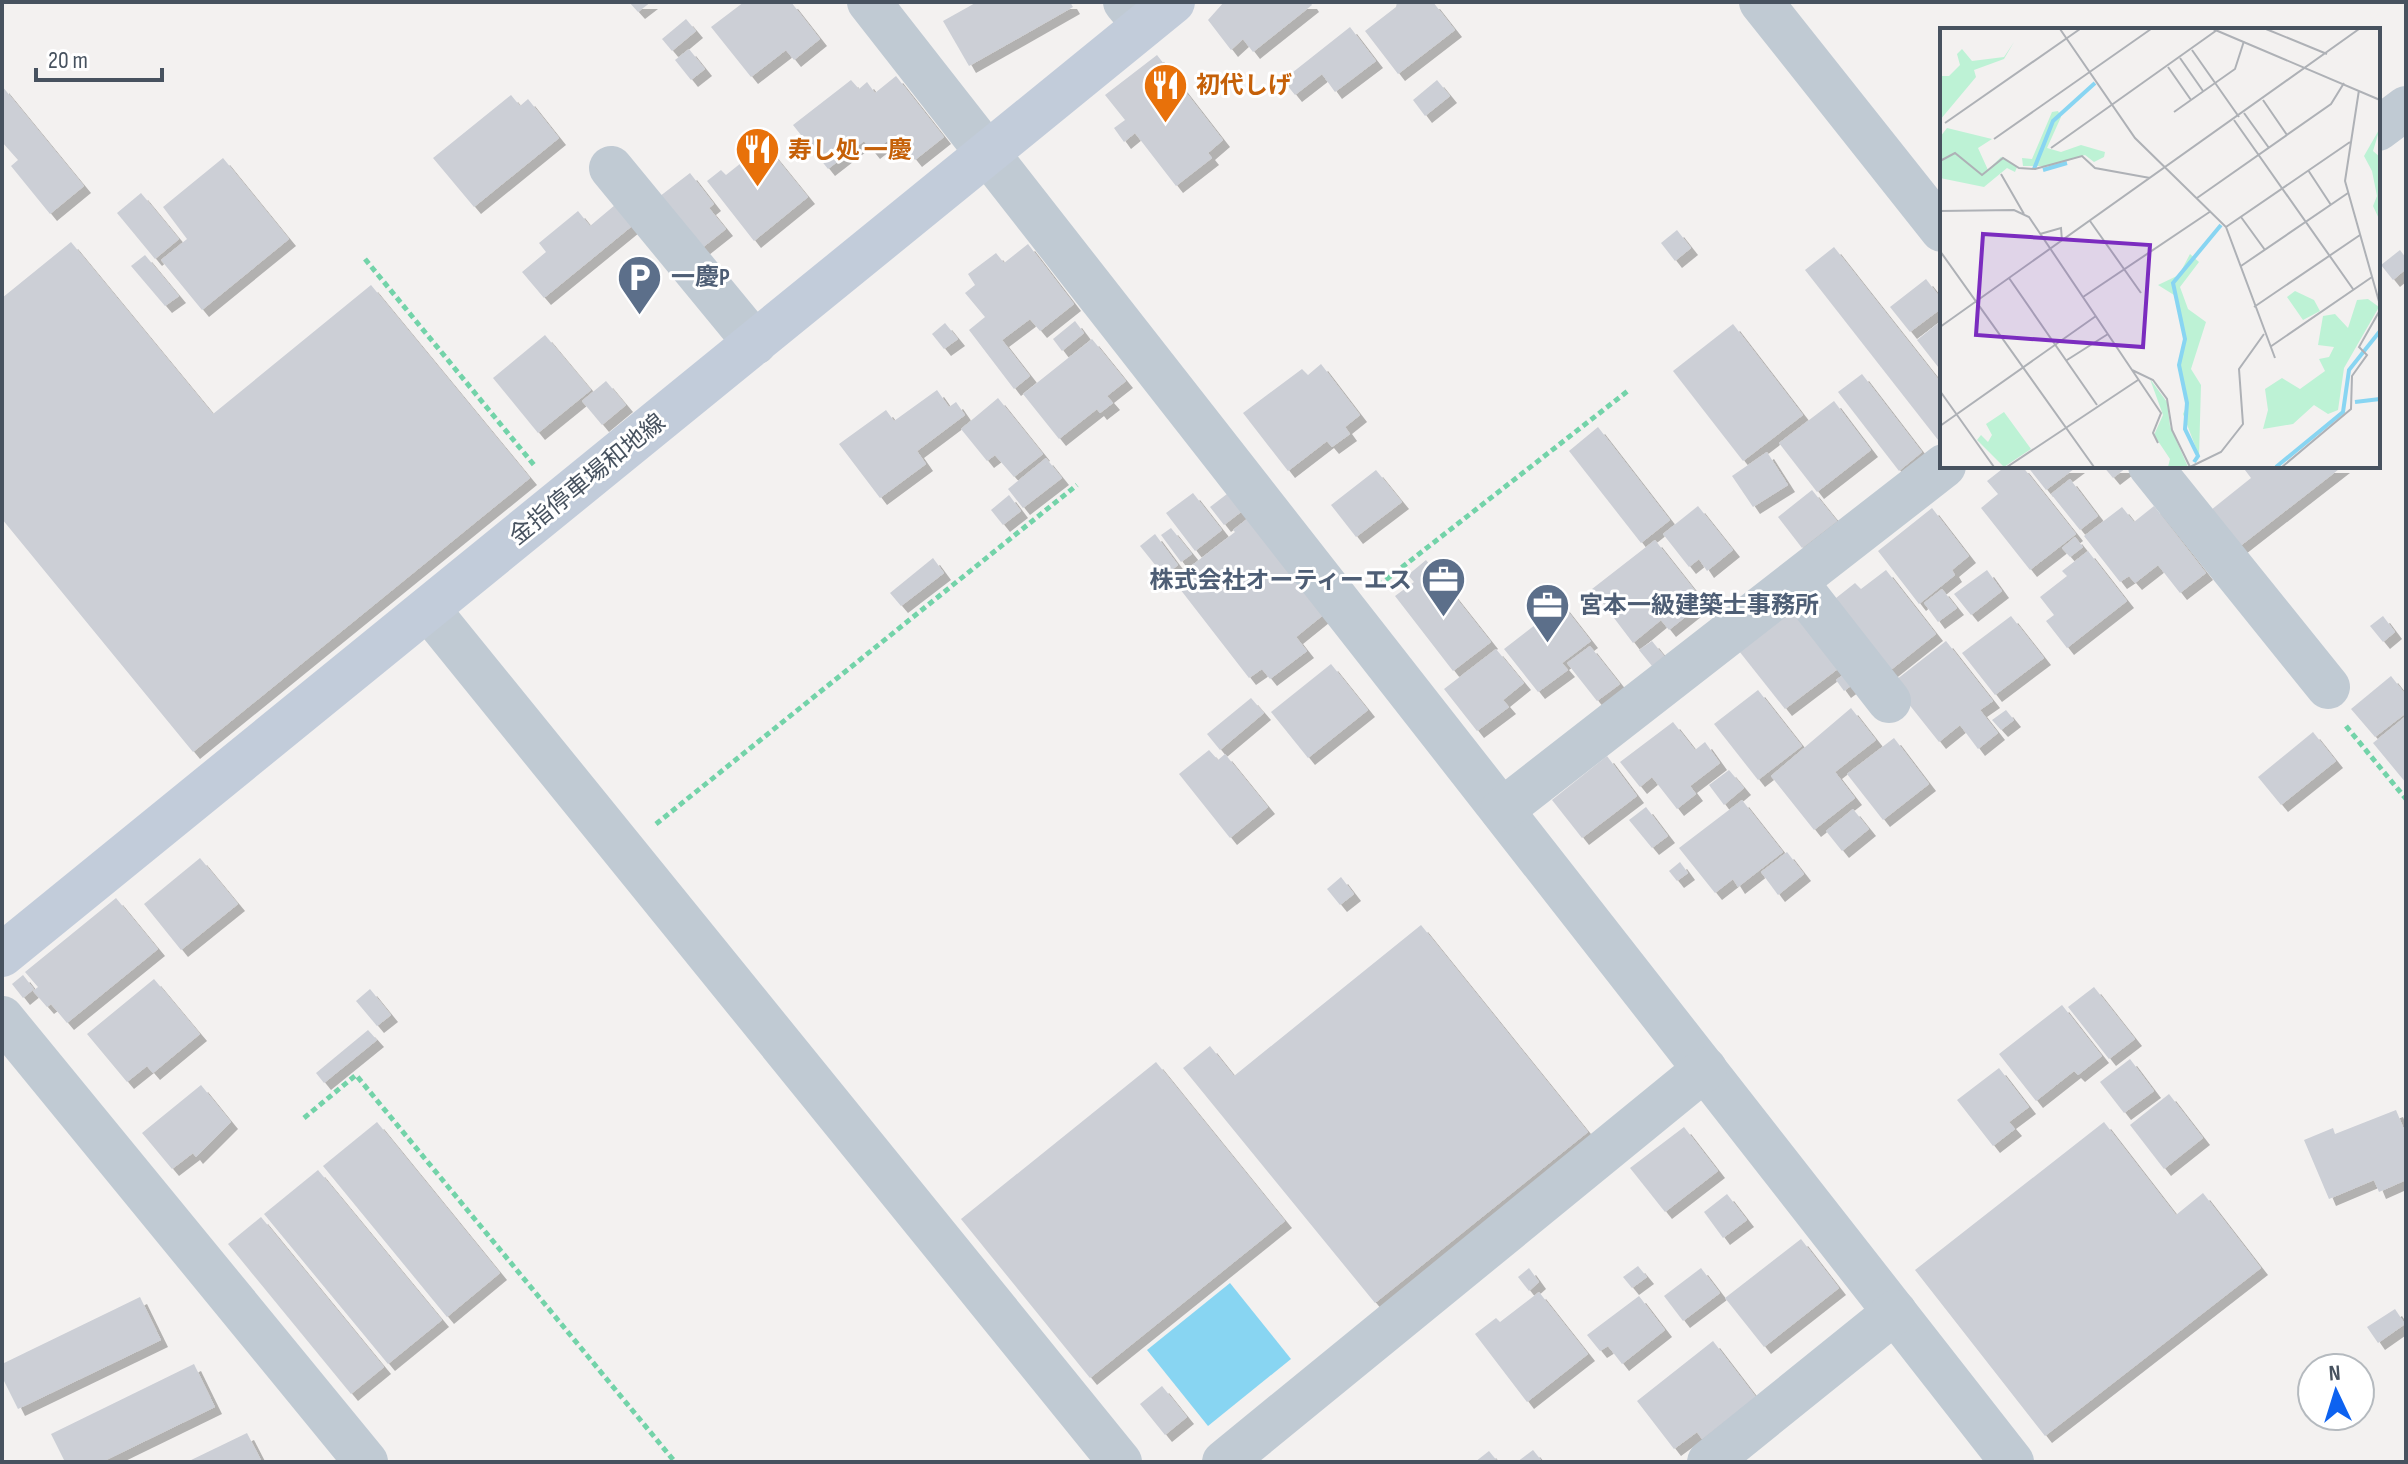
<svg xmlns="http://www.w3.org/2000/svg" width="2408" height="1464" font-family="'Sofia Sans Condensed','Noto Sans JP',sans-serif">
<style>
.water{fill:#88d5f2}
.building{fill:#cccfd6;filter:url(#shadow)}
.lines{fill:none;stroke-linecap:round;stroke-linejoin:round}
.path{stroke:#73d3a9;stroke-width:5;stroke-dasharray:6 4;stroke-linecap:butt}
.minor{stroke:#c0cad3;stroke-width:44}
.secondary{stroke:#c2ccda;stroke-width:44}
.labels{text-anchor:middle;stroke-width:6;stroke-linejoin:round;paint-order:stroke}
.food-label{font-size:24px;font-weight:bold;fill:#c56008;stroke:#fff;text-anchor:start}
.service-label{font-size:24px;font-weight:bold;fill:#4e5e75;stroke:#fff;text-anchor:start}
.street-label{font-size:24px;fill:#47525f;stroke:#fff}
.inset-river{fill:none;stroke:#88d5f2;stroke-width:4}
.inset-road{fill:none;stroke:#aeb1b6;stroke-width:2}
.view{fill:#7b2cbf;fill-opacity:0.15;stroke:#7b2cbf;stroke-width:4}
.inset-edge{fill:none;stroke:#47525f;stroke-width:4}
</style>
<defs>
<filter id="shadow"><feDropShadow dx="7" dy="7" stdDeviation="0" flood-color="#0004"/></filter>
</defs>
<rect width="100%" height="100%" fill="#f3f1f0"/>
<path class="water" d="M1230 1283 1291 1359 1208 1426 1147 1350Z"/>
<g class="building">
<path d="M629 2H651L638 12Z"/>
<path d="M744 2H791L820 39 794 60 786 50 751 77 711 27Z"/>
<path d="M977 2H1070L1073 7 969 66 943 21Z"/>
<path d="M1224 2H1310L1312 5 1253 52 1243 39 1231 50 1208 20Z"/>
<path d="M1397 2H1433L1455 30 1398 74 1365 31 1396 7Z"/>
<path d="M686 19 696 31 672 51 662 39Z"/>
<path d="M1350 27 1376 61 1335 92 1322 74 1295 95 1283 80Z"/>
<path d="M689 49 705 69 691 80 675 60Z"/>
<path d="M1157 55 1223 140 1208 153 1212 158 1176 186 1135 133 1124 142 1114 128 1125 120 1105 95Z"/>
<path d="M896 76 944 137 915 160 895 135 873 152 864 141 828 169 793 125 851 80 859 89 867 82 875 93Z"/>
<path d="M1437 80 1450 96 1425 116 1413 100Z"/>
<path d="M2 86 84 186 50 214 11 166 18 160 2 142Z"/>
<path d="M511 95 520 106 528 99 559 138 474 207 433 158Z"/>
<path d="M769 149 808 197 754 241 707 181 721 170 726 175 751 155 755 160Z"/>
<path d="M223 158 289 239 202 310 161 260 187 239 163 207Z"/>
<path d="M690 173 714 204 709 208 726 229 697 252 655 200Z"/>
<path d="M141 193 179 239 155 259 117 213Z"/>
<path d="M615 205 632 226 544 298 522 272 546 252 539 243 578 211 590 226Z"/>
<path d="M1677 230 1691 248 1675 261 1661 243Z"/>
<path d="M71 242 213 414 371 285 530 478 193 752 2 519V298Z"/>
<path d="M1028 244 1074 304 1040 331 1030 319 1002 340 1030 376 1014 389 969 330 985 317 965 293 975 285 968 274 996 253 1004 263Z"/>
<path d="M1834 247 1942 384V445L1805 270Z"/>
<path d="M2400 250 2406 258V269L2393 280 2381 265Z"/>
<path d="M145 255 179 296 165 306 131 266Z"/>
<path d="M1926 279 1942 300V308L1910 332 1890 307Z"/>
<path d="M1942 320V372L1917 340Z"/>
<path d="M1075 321 1084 333 1062 351 1053 339Z"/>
<path d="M945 323 958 339 944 349 932 334Z"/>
<path d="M1733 324 1803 415 1743 461 1673 371Z"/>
<path d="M545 335 591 390 538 433 493 378Z"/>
<path d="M1092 339 1126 381 1107 396 1113 403 1100 413 1097 409 1059 439 1023 394Z"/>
<path d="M1321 364 1360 415 1345 427 1350 434 1332 447 1327 441 1288 471 1243 413 1302 369 1308 375Z"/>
<path d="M1862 374 1922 452 1899 471 1838 392Z"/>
<path d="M606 381 626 405 602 425 582 401Z"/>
<path d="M937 390 949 407 956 402 965 415 917 451 926 464 880 498 839 444 886 410 894 421Z"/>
<path d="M998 398 1043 454 1014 477 995 455 987 461 961 429Z"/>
<path d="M1834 401 1871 450 1817 492 1779 443Z"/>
<path d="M1598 427 1670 520 1641 543 1569 451Z"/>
<path d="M1767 452 1788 485 1753 507 1732 476Z"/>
<path d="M1046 458 1062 478 1023 508 1008 489Z"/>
<path d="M2006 466H2022L2076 534 2030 570 1981 508 1998 494 1987 481Z"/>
<path d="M2027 466H2078L2046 490Z"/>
<path d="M2103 466H2124L2126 468 2113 478Z"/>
<path d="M2242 466H2343L2239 547 2211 510 2251 478Z"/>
<path d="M1376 470 1402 502 1356 537 1331 505Z"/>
<path d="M2070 479 2098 516 2080 530 2051 494Z"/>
<path d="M1812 490 1837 521 1802 548 1778 517Z"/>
<path d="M1193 493 1222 530 1195 551 1166 513Z"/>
<path d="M1227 494 1241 512 1224 525 1210 507Z"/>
<path d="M1009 495 1021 511 1003 525 991 510Z"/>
<path d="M1698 506 1733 550 1707 571 1699 559 1689 567 1663 534Z"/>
<path d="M2154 506 2206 573 2180 593 2158 565 2135 583 2129 576 2120 582 2084 536 2122 507 2134 522Z"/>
<path d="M1932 508 1969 556 1952 570 1955 575 1919 604 1878 551Z"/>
<path d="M1247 519 1322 616 1296 637 1307 651 1270 679 1262 669 1249 678 1173 580 1235 532 1233 530Z"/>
<path d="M1171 528 1192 554 1181 562 1161 535Z"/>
<path d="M1155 534 1178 565 1164 576 1140 546Z"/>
<path d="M2075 537 2083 547 2070 557 2062 548Z"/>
<path d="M1655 540 1704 602 1669 630 1661 620 1633 643 1592 589Z"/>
<path d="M2088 551 2127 601 2067 648 2046 621 2054 615 2040 597 2067 576 2062 571Z"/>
<path d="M933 558 944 573 901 606 890 593Z"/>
<path d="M1426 560 1491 642 1453 671 1395 596 1414 582 1408 575Z"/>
<path d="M1886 570 1936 634 1887 673 1831 602 1855 583 1861 589Z"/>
<path d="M1987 570 2002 591 1971 615 1954 594Z"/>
<path d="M1942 589 1957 608 1938 622 1924 603Z"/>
<path d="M1562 604 1591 641 1562 663 1568 670 1538 692 1504 649Z"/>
<path d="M1793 609 1839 668 1785 709 1739 651Z"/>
<path d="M2011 616 2044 658 1995 695 1962 653Z"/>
<path d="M2383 616 2395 632 2383 642 2370 626Z"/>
<path d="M1652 641 1664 656 1652 666 1639 650Z"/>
<path d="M1946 641 1993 701 1980 710 1998 733 1978 749 1960 725 1939 742 1892 683Z"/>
<path d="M1590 646 1620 684 1597 701 1567 663Z"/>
<path d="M1496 649 1524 683 1503 700 1509 707 1477 731 1444 689Z"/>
<path d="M1331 664 1368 710 1308 758 1271 712Z"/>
<path d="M1848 671 1856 682 1844 691 1836 680Z"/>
<path d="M2391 676 2406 695V713L2375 737 2351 709Z"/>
<path d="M1758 690 1802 746 1758 780 1714 724Z"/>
<path d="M1251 698 1264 713 1220 750 1207 734Z"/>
<path d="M1851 708 1876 740 1835 772 1855 798 1814 830 1771 776Z"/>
<path d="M2006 710 2014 720 2001 730 1992 720Z"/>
<path d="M2406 716V783L2373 743Z"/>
<path d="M1673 722 1695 750 1705 742 1720 763 1690 786 1696 794 1677 809 1652 777 1640 787 1620 762Z"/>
<path d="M2313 732 2336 761 2281 805 2258 777Z"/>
<path d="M1894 738 1929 784 1883 820 1847 774Z"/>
<path d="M1209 750 1218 760 1225 754 1268 807 1230 838 1179 774Z"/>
<path d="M1607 756 1637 796 1582 838 1552 800Z"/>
<path d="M1729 770 1744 788 1724 805 1709 785Z"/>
<path d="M1742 800 1783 852 1738 887 1733 879 1715 893 1679 848Z"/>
<path d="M1646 807 1668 836 1652 848 1629 820Z"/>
<path d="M1853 809 1869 829 1842 851 1826 831Z"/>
<path d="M1787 852 1804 874 1778 895 1761 872Z"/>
<path d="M200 858 238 904 181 950 144 904Z"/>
<path d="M1680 862 1688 873 1677 881 1669 871Z"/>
<path d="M1341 877 1354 894 1340 905 1327 889Z"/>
<path d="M116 898 158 949 67 1023 51 1004 47 1007 33 991 38 987 25 972Z"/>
<path d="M1421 925 1588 1132 1375 1303 1183 1068 1210 1046 1234 1076Z"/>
<path d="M23 975 34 989 23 998 12 984Z"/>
<path d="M154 979 200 1034 153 1073 147 1066 127 1082 87 1034Z"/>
<path d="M2094 987 2135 1039 2109 1059 2068 1007Z"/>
<path d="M370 989 391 1015 377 1026 356 1001Z"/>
<path d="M2062 1005 2102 1056 2078 1075 2074 1071 2036 1101 1999 1054Z"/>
<path d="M368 1030 377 1040 324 1083 316 1073Z"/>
<path d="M2130 1059 2154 1091 2124 1113 2100 1082Z"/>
<path d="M1156 1062 1285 1221 1090 1378 961 1219Z"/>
<path d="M1999 1068 2029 1107 2009 1122 2015 1129 1993 1146 1957 1100Z"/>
<path d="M201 1085 231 1122 196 1157 193 1153 172 1169 142 1133Z"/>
<path d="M2169 1094 2203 1138 2164 1169 2130 1125Z"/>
<path d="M2396 1110 2406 1134V1180L2379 1192 2374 1180 2329 1199 2304 1140 2333 1128 2335 1134Z"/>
<path d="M377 1122 500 1273 447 1317 323 1166Z"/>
<path d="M2104 1122 2176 1215 2203 1193 2261 1268 2045 1436 1915 1270Z"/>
<path d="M1684 1127 1718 1171 1665 1212 1630 1168Z"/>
<path d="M318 1170 442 1320 388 1364 264 1214Z"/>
<path d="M1727 1194 1747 1220 1723 1238 1704 1212Z"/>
<path d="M261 1217 384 1367 351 1394 228 1244Z"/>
<path d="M1801 1239 1839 1288 1764 1347 1725 1298Z"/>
<path d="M1638 1266 1647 1277 1632 1288 1623 1277Z"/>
<path d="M1529 1268 1539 1282 1529 1291 1518 1277Z"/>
<path d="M1701 1268 1720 1293 1683 1321 1664 1296Z"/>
<path d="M1539 1292 1588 1354 1527 1402 1475 1334 1496 1318 1500 1322Z"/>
<path d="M1639 1296 1665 1330 1622 1364 1608 1346 1600 1351 1587 1335Z"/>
<path d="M140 1297 161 1340 18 1409 2 1377V1364Z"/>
<path d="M2395 1309 2405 1324 2378 1343 2367 1327Z"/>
<path d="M1713 1341 1756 1397 1702 1439 1697 1432 1674 1449 1637 1401Z"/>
<path d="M194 1364 215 1407 102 1462H65L51 1434Z"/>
<path d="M1162 1386 1187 1417 1165 1435 1140 1404Z"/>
<path d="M247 1433 262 1462H187Z"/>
<path d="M1533 1450 1541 1460 1517 1462Z"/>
<path d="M1489 1451 1498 1462H1475Z"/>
</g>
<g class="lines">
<g class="path">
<path d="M365 259 534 465"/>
<path d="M1378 586 1629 390"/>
<path d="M2346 726 2406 799"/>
<path d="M656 824 1077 485"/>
<path d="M304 1118 356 1075 675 1462"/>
</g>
<g class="minor">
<path d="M869 2 2012 1462"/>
<path d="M1125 2 1144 25"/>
<path d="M1761 2 1942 230"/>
<path d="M2378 129 2406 108"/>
<path d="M611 168 755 343"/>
<path d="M2150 466 2328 687"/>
<path d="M1796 582 1889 701"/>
<path d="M428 609 1120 1462"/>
<path d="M1502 810 1944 466"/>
<path d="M2 1018 366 1462"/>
<path d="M1224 1462 1705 1069"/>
<path d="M1709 1462 1895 1312"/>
</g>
<path class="secondary" d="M2 955 1173 2"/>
</g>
<defs>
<symbol id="restaurant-pin" viewBox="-11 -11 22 30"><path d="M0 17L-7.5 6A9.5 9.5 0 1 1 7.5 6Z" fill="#e8710a" stroke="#fff"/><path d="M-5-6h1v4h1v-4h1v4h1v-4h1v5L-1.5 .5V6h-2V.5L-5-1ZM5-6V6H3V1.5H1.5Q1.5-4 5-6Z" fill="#fff"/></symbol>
<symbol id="parking-pin" viewBox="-11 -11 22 30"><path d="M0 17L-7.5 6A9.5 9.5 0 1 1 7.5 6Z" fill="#5c6f8a" stroke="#fff"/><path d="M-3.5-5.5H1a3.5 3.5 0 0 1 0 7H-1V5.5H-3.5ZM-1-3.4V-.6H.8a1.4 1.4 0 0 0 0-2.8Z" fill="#fff"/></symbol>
<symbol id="office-pin" viewBox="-11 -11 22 30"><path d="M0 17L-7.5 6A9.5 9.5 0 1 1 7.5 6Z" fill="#5c6f8a" stroke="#fff"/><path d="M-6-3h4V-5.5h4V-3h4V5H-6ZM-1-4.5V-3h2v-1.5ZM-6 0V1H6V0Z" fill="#fff"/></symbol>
</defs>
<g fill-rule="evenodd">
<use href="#restaurant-pin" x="1140" y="60" width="51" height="69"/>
<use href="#restaurant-pin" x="732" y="124" width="51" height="69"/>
<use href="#parking-pin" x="614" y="252" width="51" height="69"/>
<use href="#office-pin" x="1418" y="554" width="51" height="69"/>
<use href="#office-pin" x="1522" y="580" width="51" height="69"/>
</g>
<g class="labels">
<g class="food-label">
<text x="1196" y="93">初代しげ</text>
<text x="788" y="158">寿し処 一慶</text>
</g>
<g class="service-label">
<text x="671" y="285">一慶P</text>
<text x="1412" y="588" text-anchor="end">株式会社オーティーエス</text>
<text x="1579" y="613">宮本一級建築士事務所</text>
</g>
<g class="street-label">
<text transform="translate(587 479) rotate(-39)" y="8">金指停車場和地線</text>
</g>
</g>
<g transform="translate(1940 28)">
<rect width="440" height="440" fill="#f3f1f0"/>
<path d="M74 14 64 31 34 42 36 49 0 92V48H9L20 37 17 26 22 21 32 33 64 29ZM118 83 121 89 107 120 121 124 141 117 165 124 164 129 154 134 145 127 112 138H83L82 130 92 131 112 84ZM7 100 52 111 38 120 48 142 61 129 77 139 75 144 67 140 44 159 0 150V109ZM440 100 433 123 440 129V193L433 178 437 168 432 143 424 128ZM250 226 259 234 240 259 248 281 266 294 251 341 261 357 259 428 243 386 248 375 239 337 246 310 234 267 218 257 239 247ZM355 263 374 272 380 283 363 292 347 269ZM428 271 439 279 404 340 398 382 388 386 374 377 353 396 323 401 328 382 325 361 342 350 360 361 385 343 379 331 389 329 394 319 378 317 383 288 395 286 408 300 417 272ZM210 351 227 374 230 398 248 439H228L230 431 214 407 223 387ZM64 384 91 421 64 439 37 412 41 407 48 414 52 407 46 396Z" fill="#bdf2d5"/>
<path class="inset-river" d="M94 141 113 93 155 55M103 142 127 135M415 374 440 371M254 434 258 428 245 401 247 375 239 337 245 311 233 255 281 197M336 439 403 384 409 342 440 303"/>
<path class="inset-road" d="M120 1 195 110 286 199 335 330M273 1 440 72M326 1 387 26M252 22 299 89M240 30 263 63M228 39 251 72M419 62 405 153 440 277M323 72 347 107M234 84 295 41 304 13M304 85 329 120M294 92 413 261M5 95 140 1M54 111 211 1M111 120 277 2M0 133 15 125 42 147 63 130 79 140 95 141 142 128 155 140 210 150M368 142 391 177M61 146 84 186M257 170 391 76 404 55M0 183 74 182 89 189 221 385 213 405 218 415M301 189 325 222M150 193 201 265M286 199 410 114M100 206 121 200 122 213M0 223 154 439M301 238 408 165M69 250 157 377M143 269 271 183M314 279 420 207M0 299 419 1M330 319 432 249M127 332 168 306M192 342 213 352 227 371 232 402 250 439M0 363 54 439M0 398 156 288M67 439 198 352M250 439 281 424 303 396 299 341 324 306M342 439 411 381 412 348 427 327 419 319 440 282"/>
<path class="view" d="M43 206 210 217 203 319 36 307Z"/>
<rect width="440" height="440" class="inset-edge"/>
</g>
<rect width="2408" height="1464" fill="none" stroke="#47525f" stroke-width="8"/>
<g transform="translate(2336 1392) rotate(356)"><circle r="38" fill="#ffffff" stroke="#b5babf" stroke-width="2"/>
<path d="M0-6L14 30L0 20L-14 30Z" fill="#0d62f0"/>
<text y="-12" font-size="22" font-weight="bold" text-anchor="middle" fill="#47525f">N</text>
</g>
<path d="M36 68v12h126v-12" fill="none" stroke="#47525f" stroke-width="4"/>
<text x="48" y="68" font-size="24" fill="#47525f" stroke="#ffffff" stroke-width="6" paint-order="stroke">20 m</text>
</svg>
